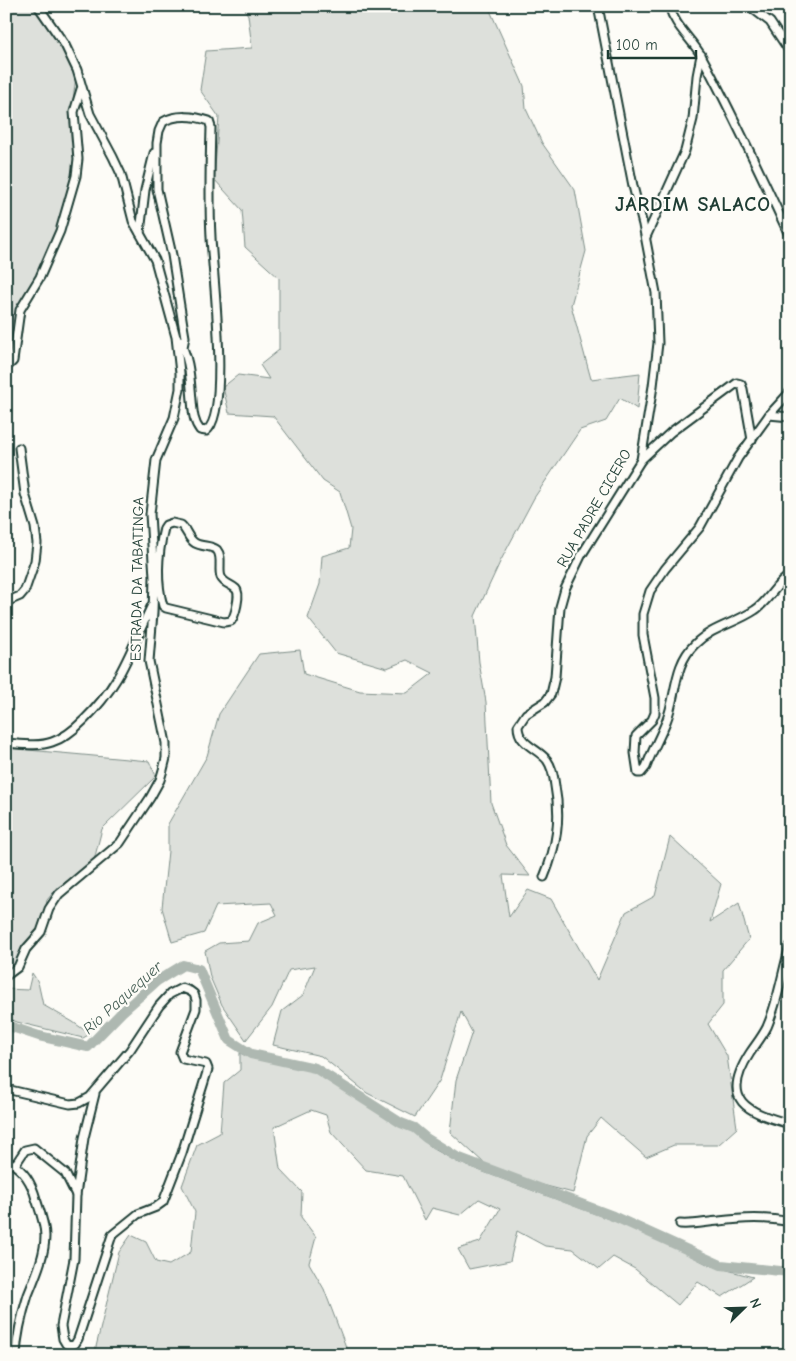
<svg xmlns="http://www.w3.org/2000/svg" width="796" height="1361" font-family="'Comic Neue',sans-serif">
<style>
.green{fill:#dde0db;stroke:#7e8e88}
.lines{fill:none;stroke-linecap:round;stroke-linejoin:round}
.river{stroke:#aeb8b1;stroke-width:10}
.street-casing{stroke:#1f3d34;stroke-width:11}
.street{stroke:#fdfcf7;stroke-width:7}
.labels{text-anchor:middle;stroke-width:4.5;stroke-linejoin:round;paint-order:stroke}
.street-label{font-size:15px;fill:#1f3d34;stroke:#fdfcf7}
.water-label{font-size:16px;font-style:italic;fill:#435c53;stroke:#fdfcf7}
.district-label{font-size:20px;font-weight:bold;letter-spacing:1px;fill:#1f3d34;stroke:#fdfcf7}
</style>
<rect width="100%" height="100%" fill="#fdfcf7"/>
<filter id="ink" filterUnits="userSpaceOnUse"><feTurbulence type="fractalNoise" baseFrequency=".02" numOctaves="2"/><feDisplacementMap in="SourceGraphic" scale="10" xChannelSelector="R" yChannelSelector="G"/><feConvolveMatrix kernelMatrix="1 2 1 2 8 2 1 2 1" color-interpolation-filters="sRGB"/></filter>
<g filter="url(#ink)">
<g class="green">
<path d="M6 6H36L60 44 76 77 71 115 77 168 61 228 19 313 12 365 6 364Z"/>
<path d="M243 6H488L524 86 526 109 542 143 575 190 586 251 571 305 591 379 640 373 637 409 620 398 606 421 580 430 534 498 501 560 475 616 479 662 486 702 491 803 506 845 530 876 503 875 509 917 528 890 551 899 597 980 626 912 655 896 670 837 721 884 710 922 739 903 749 939 723 970V1005L708 1024 727 1056 737 1128 718 1145H674L646 1157 601 1118 587 1136 573 1193 535 1183 485 1164 450 1132 456 1080 472 1032 461 1012 440 1080 415 1117 367 1093 321 1056 273 1045 282 1011 303 995 315 966 289 970 272 1007 246 1040 222 1005 210 977 205 951 219 943 249 941 258 923 277 915 271 903 216 906 204 933 172 942 162 908 168 851V824L207 756 219 714 259 654 300 650 304 674 360 691 407 693 433 673 407 660 387 668 336 653 308 618 320 584 322 556 349 548 351 529 340 492 323 481 273 416 229 413 223 387 238 375 269 379 260 365 279 350V278L245 247 242 210 214 179 219 117 200 90 206 51 252 48 248 15Z"/>
<path d="M6 748 149 761 156 776 102 829 93 864 58 887 47 900 42 929 25 943 21 961 6 970Z"/>
<path d="M32 973 38 982 43 1005 73 1022 90 1034 83 1038 17 1022 6 1017V989L28 990Z"/>
<path d="M240 1053 250 1058 312 1070 413 1132 434 1149 457 1162 646 1233 709 1265 753 1277 722 1297 698 1282 678 1305 635 1269 613 1257 599 1269 573 1249 545 1246 517 1231 510 1261 469 1269 458 1249 480 1242 500 1209 479 1199 460 1215 432 1208 425 1220 403 1176 366 1170 331 1132 326 1115 311 1110 274 1127 280 1169 302 1192 301 1217 316 1237 309 1263 324 1289 349 1355H94L119 1252 131 1235 146 1242 156 1262 169 1265 191 1252 195 1212 182 1186 197 1145 220 1133 224 1083 240 1070Z"/>
</g>
<g class="lines">
<path class="river" d="M6 1025 39 1036 88 1047 122 1012 157 981 183 965 199 969 229 1040 251 1054 315 1068 401 1123 414 1128 426 1138 457 1157 613 1216 721 1265 790 1272"/>
<defs>
<g id="street">
<path d="M669 6C675 27 692 39 702 57 734 116 762 177 790 237"/>
<path d="M749 6 770 22 790 52"/>
<path d="M140 233 145 190 154 153"/>
<path d="M646 237 685 151 693 119 697 76 701 55"/>
<path d="M178 339C190 357 190 379 192 400 193 411 193 421 200 430L206 431C231 415 212 268 211 237 209 200 210 164 211 127L209 121C195 116 176 114 163 122L159 131 157 143V189L172 255 183 325 185 337 183 347"/>
<path d="M6 364H10L13 361 20 310 40 277 60 231 76 176 78 159 74 112 81 89"/>
<path d="M790 392 769 415 738 458 700 527 665 569 650 591 643 614V635L655 698V713L652 720 636 736 635 753 638 773H641L646 767C652 751 660 737 666 722 677 695 673 665 695 644 712 627 736 623 755 610 769 601 775 584 790 575"/>
<path d="M769 415 790 417"/>
<path d="M641 460 671 432 737 383 741 384 743 389 752 440"/>
<path d="M172 523 181 525C187 530 188 539 195 543 202 547 211 545 217 550 223 557 218 569 221 577 224 584 231 584 236 589 241 594 235 616 231 621L224 622 166 608 163 606C156 581 158 553 164 528L166 525Z"/>
<path d="M6 602 20 596 25 590 35 561 37 543 35 527 25 494 19 448"/>
<path d="M6 743C21 744 38 747 52 742 64 738 75 729 84 720 122 683 130 650 152 605"/>
<path d="M544 877C557 846 561 818 555 786 554 777 552 767 547 760 537 748 518 744 518 726L526 714 545 702 551 694 555 677 560 607 565 589 581 556 641 460 653 386 658 343 656 293 643 225 633 186 598 6"/>
<path d="M790 946C782 973 778 1002 767 1027 762 1037 756 1044 750 1053 719 1101 747 1112 790 1124"/>
<path d="M6 976 18 967 26 949 41 932 49 909 59 894 120 843 150 798 160 780 163 770 166 758V743L149 661 153 613 154 577 150 514 156 460 174 418 180 389V373L176 337 155 260 133 221 121 174 113 157 90 114 77 70 65 45 38 6"/>
<path d="M6 1089 70 1104 79 1103 90 1097 130 1050 159 1006 170 994 182 988 190 991 194 994 196 1000V1009L180 1052 183 1059 206 1064 208 1069 182 1153 163 1202 156 1207 138 1214 112 1235 78 1339 75 1344 70 1346 66 1344 63 1339 61 1326 74 1259 76 1195"/>
<path d="M6 1165 11 1163C25 1171 32 1184 36 1199 40 1211 45 1224 45 1236 45 1256 35 1277 28 1295 22 1314 17 1334 16 1355"/>
<path d="M15 1165 25 1150 34 1148 65 1173 76 1195 84 1138 95 1094"/>
<path d="M680 1224C694 1225 705 1222 719 1221 741 1218 768 1217 790 1222"/>
</g>
</defs>
<use href="#street" class="street-casing"/>
<use href="#street" class="street"/>
</g>
</g>
<g class="labels">
<g class="street-label">
<text transform="translate(594 508) rotate(-60)" y="5">RUA PADRE CICERO</text>
<text transform="translate(137 579) rotate(-89)" y="5">ESTRADA DA TABATINGA</text>
</g>
<g class="water-label">
<text transform="translate(122 997) rotate(-42)" y="6">Rio Paquequer</text>
</g>
<g class="district-label">
<text x="693" y="211">JARDIM SALACO</text>
</g>
</g>
<rect width="796" height="1361" fill="none" stroke="#fdfcf7" stroke-width="25"/>
<rect x="12" y="12" width="771" height="1336" fill="none" stroke="#1f3d34" stroke-width="2" filter="url(#ink)"/>
<g transform="translate(744 1308) rotate(67)" stroke="#fdfcf7" stroke-width="4" paint-order="stroke">
<path d="M0-4L9 19L0 12L-9 19Z" fill="#1f3d34"/>
<text y="-8" font-size="14" font-weight="bold" text-anchor="middle" fill="#1f3d34">N</text>
</g>
<path d="M608 50v8h88v-8" fill="none" stroke="#1f3d34" stroke-width="2.5"/>
<text x="616" y="50" font-size="15" fill="#1f3d34" stroke="#fdfcf7" stroke-width="4" paint-order="stroke">100 m</text>
</svg>
